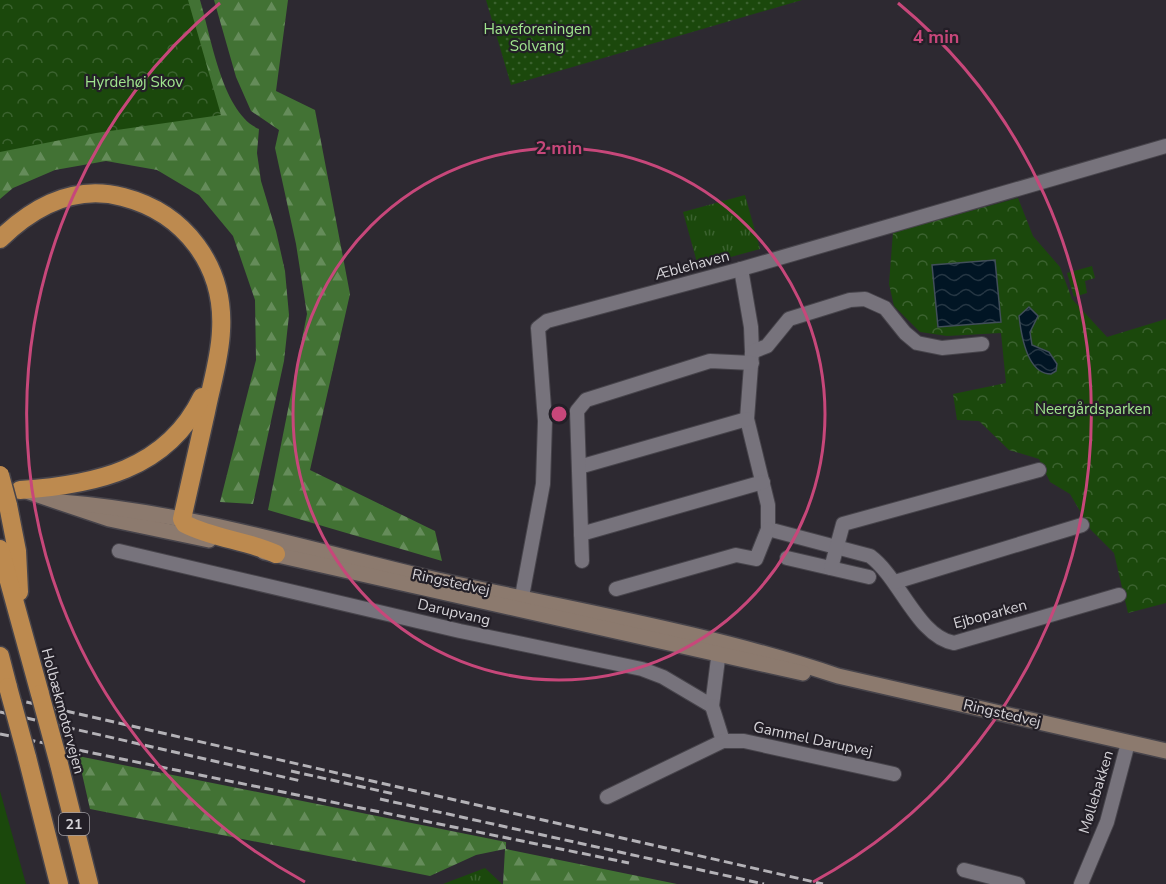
<svg xmlns="http://www.w3.org/2000/svg" width="1166" height="884" font-family="'Nunito Sans',sans-serif">
<style>
.grass{fill:url(#grass-tufts)}
.forest{fill:url(#forest-firs)}
.park{fill:url(#park-crowns)}
.garden{fill:url(#garden-dots)}
.pitch{fill:#1b480c}
.water{fill:url(#water-waves);stroke:#414e5a;stroke-width:1.5}
.lines{fill:none;stroke-linecap:round;stroke-linejoin:round}
.street-casing{stroke:#47444b;stroke-width:16}
.secondary-casing{stroke:#47444b;stroke-width:18}
.highway-casing{stroke:#47444b;stroke-width:21}
.street{stroke:#77737c;stroke-width:14}
.secondary{stroke:#8c7a6e;stroke-width:15}
.highway{stroke:#bd8a4f;stroke-width:18}
.rail{stroke:#b4b2b7;stroke-width:3;stroke-dasharray:9 4.5;stroke-linecap:butt}
.highway-bridge-casing{stroke:#47444b;stroke-width:21;stroke-linecap:butt}
.highway-bridge{stroke:#bd8a4f;stroke-width:18}
.ring{fill:none;stroke:#c7477a;stroke-width:3}
.labels{text-anchor:middle;stroke-width:4.5;stroke-linejoin:round;paint-order:stroke}
.shield{fill:#231f27;stroke:#a09da3;stroke-width:1.5}
.shield-label{font-size:14px;font-weight:bold;fill:#d5d3d8}
.park-label{font-size:15px;fill:#a0e58e;stroke:#231f27}
.street-label{font-size:15px;fill:#d5d3d8;stroke:#231f27}
.centre{fill:#c7477a;stroke:#231f27;stroke-width:3}
.ring-label{font-size:18px;text-anchor:middle;font-weight:bold;fill:#c7477a;stroke:#231f27;stroke-width:4.5;stroke-linejoin:round;paint-order:stroke}
</style>
<defs>
<pattern id="grass-tufts" width="24" height="20" patternUnits="userSpaceOnUse" patternTransform="scale(1.5)"><rect width="24" height="20" fill="#1b480c"/><path d="M3 7l-1-3M5 7V3M7 7l1-3M15 17l-1-3M17 17v-4M19 17l1-3" fill="none" stroke="#3b622f"/></pattern>
<pattern id="forest-firs" width="22" height="20" patternUnits="userSpaceOnUse" patternTransform="scale(1.5)"><rect width="22" height="20" fill="#427234"/><path d="M5 1l3.5 6h-7zM16 11l3.5 6h-7z" fill="#658c5a"/></pattern>
<pattern id="park-crowns" width="20" height="18" patternUnits="userSpaceOnUse" patternTransform="scale(1.5)"><rect width="20" height="18" fill="#1b480c"/><path d="M2 6a3 3 0 1 1 6 0M12 15a3 3 0 1 1 6 0" fill="none" stroke="#3b622f"/></pattern>
<pattern id="garden-dots" width="8" height="8" patternUnits="userSpaceOnUse" patternTransform="scale(1.5)"><rect width="8" height="8" fill="#1b480c"/><path d="M2 2h.1M6 6h.1" fill="none" stroke="#3b622f" stroke-width="1.8" stroke-linecap="round"/></pattern>
<pattern id="water-waves" width="16" height="10" patternUnits="userSpaceOnUse" patternTransform="scale(1.5)"><rect width="16" height="10" fill="#011524"/><path d="M0 5q4-4 8 0t8 0" fill="none" stroke="#253643"/></pattern>
</defs>
<rect width="100%" height="100%" fill="#2d2931"/>
<g class="grass">
<path d="M745 195 760 249 698 266 683 212Z"/>
<path d="M485 868 502 884H443Z"/>
</g>
<g class="forest">
<path d="M0 0H200C211 36 222 113 259 129L257 153 261 181 276 231 285 271 289 315 284 361 253 504 220 502 256 360 255 300 233 236 199 195 157 170 106 161 55 170 13 188 0 199Z"/>
<path d="M214 0H288L276 91 315 110 350 294 310 470 435 531 442 561 268 510 307 314 296 244 275 148 279 130 251 111 236 77Z"/>
<path d="M78 756 506 842V849L677 884H503L505 849 476 855 430 876 90 809Z"/>
</g>
<g class="park">
<path d="M0 0H188L221 115 96 133 0 152Z"/>
<path d="M1018 198 1033 236 1060 267 1072 299 1107 337 1166 319V603L1128 613 1114 553 1091 530 1070 494 1050 482 1039 459 1009 450 979 421 957 420 953 394 1006 383 1001 333 947 336 920 332 894 306 889 284 893 232Z"/>
<path d="M1092 266 1095 278 1085 281 1087 293 1074 297 1067 273Z"/>
</g>
<path class="garden" d="M486 0H802L511 85Z"/>
<path class="pitch" d="M0 791 26 884H0Z"/>
<g class="water">
<path d="M995 260 1001 322 938 327 932 265Z"/>
<path d="M1029 307 1038 316 1030 332 1032 345 1049 352 1057 364 1056 371 1051 374C1027 374 1021 334 1019 316Z"/>
</g>
<g class="lines">
<defs>
<g id="street">
<path d="M741 269 751 327 752 352 747 419 768 505V529L870 556C900 578 918 637 954 643L1119 595"/>
<path d="M752 352 767 346 789 319 850 300 865 299 885 308 905 333 917 343 942 348 982 344"/>
<path d="M579 467 747 419"/>
<path d="M581 534 763 482"/>
<path d="M119 551 460 631 642 669 663 677 712 706 720 643"/>
<path d="M787 558 869 577"/>
<path d="M582 561 577 411 586 400 710 361 752 363"/>
<path d="M831 568 843 524 1039 470"/>
<path d="M895 582 1082 525"/>
<path d="M616 589 736 555 756 559 768 529"/>
<path d="M520 607 543 484 545 421 538 328 547 321 741 269 1166 146"/>
<path d="M712 706 723 741"/>
<path d="M607 797 723 741H744L894 774"/>
<path d="M964 870 1018 884"/>
<path d="M1081 884 1107 822 1128 743"/>
</g>
<g id="secondary">
<path d="M26 491 109 519 209 540"/>
<path d="M61 502C186 512 307 549 429 578 566 609 704 631 838 676L1166 751"/>
<path d="M264 552 803 673"/>
</g>
<g id="highway">
<path d="M0 239C33 207 75 184 123 197 185 213 225 266 221 331 220 358 211 386 206 412 198 447 190 483 182 519L185 524C214 539 246 540 276 554"/>
<path d="M20 490C94 485 167 470 202 397"/>
<path d="M8 505 17 551 19 592"/>
<path d="M0 549 40 694"/>
<path d="M0 656 8 687"/>
<path d="M27 757 59 884"/>
<path d="M59 764 89 884"/>
</g>
</defs>
<use href="#street" class="street-casing"/>
<use href="#secondary" class="secondary-casing"/>
<use href="#highway" class="highway-casing"/>
<use href="#street" class="street"/>
<use href="#secondary" class="secondary"/>
<use href="#highway" class="highway"/>
<g class="rail">
<path d="M0 696 823 884"/>
<path d="M0 712 301 781"/>
<path d="M0 734 629 863"/>
<path d="M291 771 394 794"/>
<path d="M380 799 764 884"/>
</g>
<defs>
<g id="highway-bridge">
<path d="M0 475 8 505"/>
<path d="M8 687 27 757"/>
<path d="M40 694 59 764"/>
</g>
</defs>
<use href="#highway-bridge" class="highway-bridge-casing"/>
<use href="#highway-bridge" class="highway-bridge"/>
</g>
<g class="ring">
<circle cx="559" cy="414" r="266"/>
<path d="M305 882A533 533 0 0 1 220 3M898 3A533 533 0 0 1 813 882"/>
</g>
<g class="labels">
<rect class="shield" x="59" y="813" width="30" height="22" rx="4.5"/>
<g class="shield-label">
<text x="74" y="829">21</text>
</g>
<g class="park-label">
<text x="537" y="34">Haveforeningen<tspan x="537" dy="17">Solvang</tspan></text>
<text x="134" y="87">Hyrdehøj Skov</text>
<text x="1093" y="414">Neergårdsparken</text>
</g>
<g class="street-label">
<text transform="translate(692 265) rotate(-15)" y="5">Æblehaven</text>
<text transform="translate(451 582) rotate(12)" y="5">Ringstedvej</text>
<text transform="translate(454 612) rotate(13)" y="5">Darupvang</text>
<text transform="translate(990 614) rotate(-15)" y="5">Ejboparken</text>
<text transform="translate(63 711) rotate(75)" y="5">Holbækmotorvejen</text>
<text transform="translate(1002 713) rotate(13)" y="5">Ringstedvej</text>
<text transform="translate(813 739) rotate(12)" y="5">Gammel Darupvej</text>
<text transform="translate(1096 792) rotate(-73)" y="5">Møllebakken</text>
</g>
</g>
<circle cx="559" cy="414" r="9" class="centre"/>
<g class="ring-label">
<text x="936" y="43">4 min</text>
<text x="559" y="154">2 min</text>
</g>
</svg>
